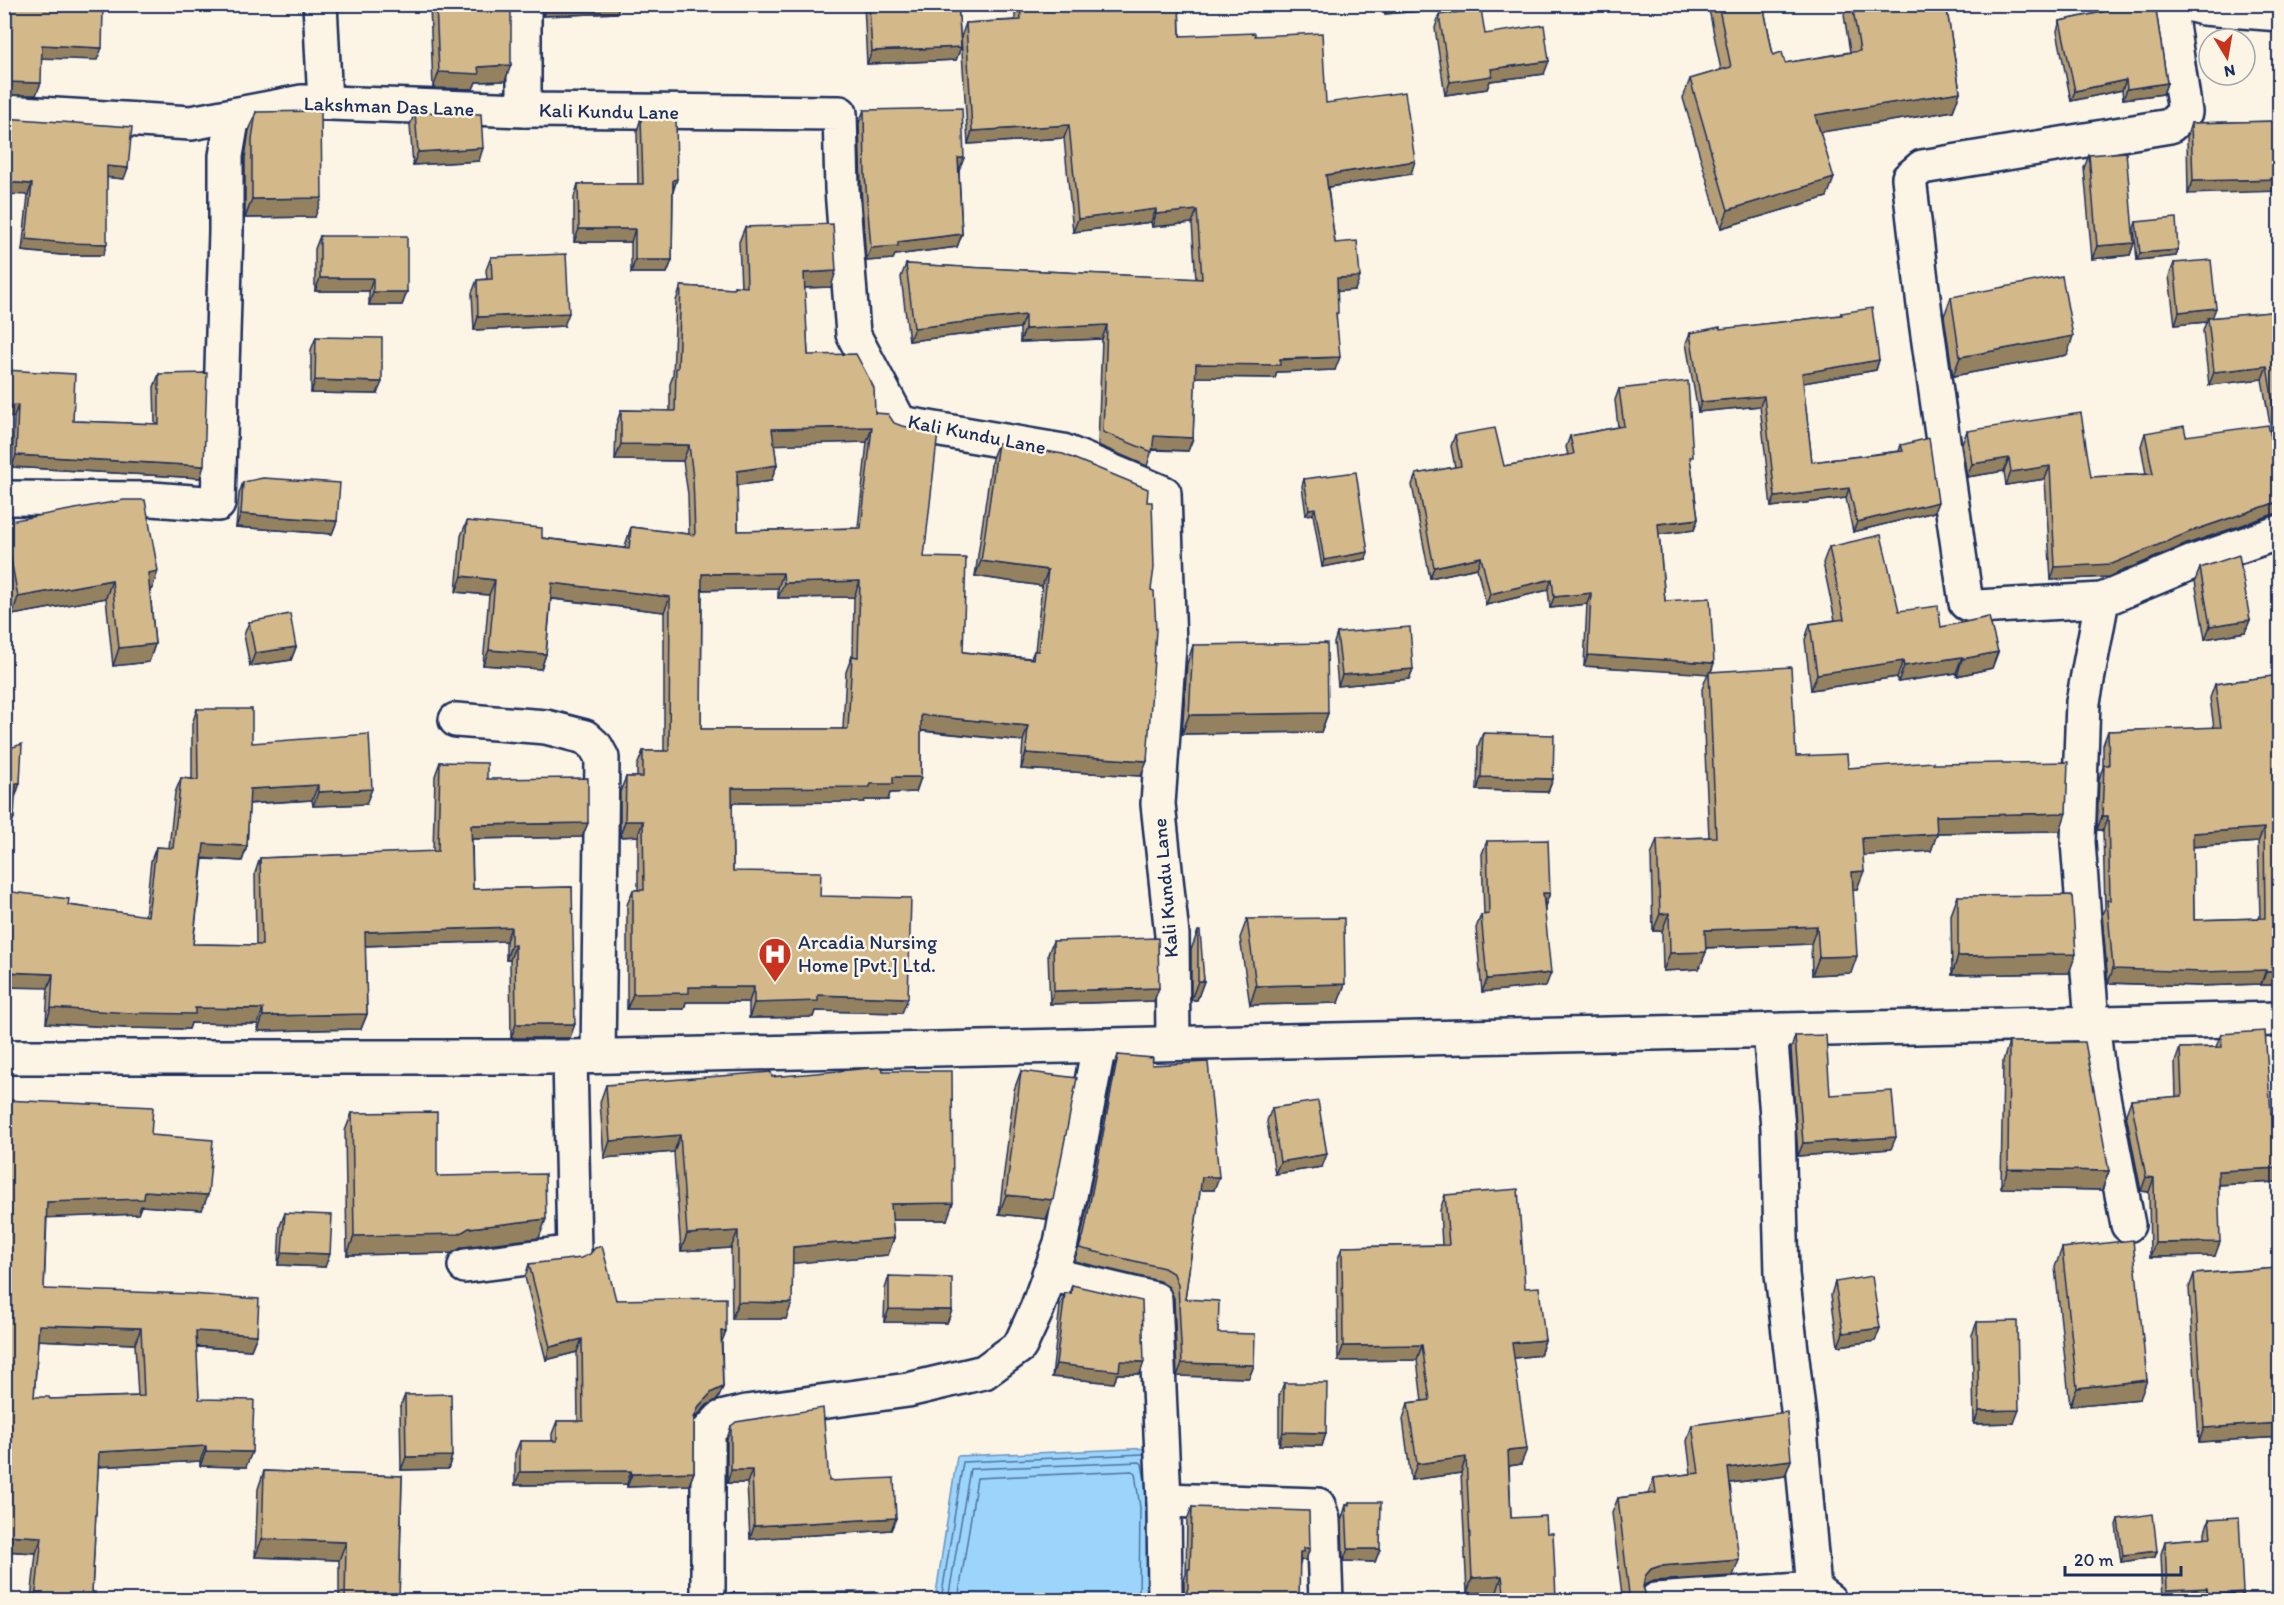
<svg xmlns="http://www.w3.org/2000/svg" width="2284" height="1605" font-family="Itim,sans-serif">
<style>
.water{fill:#9cd5fc;stroke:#6893bd;stroke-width:1.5}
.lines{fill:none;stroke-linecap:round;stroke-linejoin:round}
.shore{stroke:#4f719d;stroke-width:1.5}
.street-casing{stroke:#1b2f5e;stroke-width:38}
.secondary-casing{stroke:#1b2f5e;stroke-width:38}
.street{stroke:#fcf5e5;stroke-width:33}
.secondary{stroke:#fcf5e5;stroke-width:33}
.wall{fill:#b59e76;stroke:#1b2f5e;stroke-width:1.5;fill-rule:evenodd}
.shaded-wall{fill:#948160;stroke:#1b2f5e;stroke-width:1.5}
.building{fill:#d3b889;stroke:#1b2f5e;stroke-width:1.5;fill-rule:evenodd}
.labels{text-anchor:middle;stroke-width:5;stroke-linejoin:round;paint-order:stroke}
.street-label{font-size:20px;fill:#1b2f5e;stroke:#fcf5e5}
.poi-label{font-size:20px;fill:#1b2f5e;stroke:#fcf5e5;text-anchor:start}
</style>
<rect width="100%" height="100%" fill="#fcf5e5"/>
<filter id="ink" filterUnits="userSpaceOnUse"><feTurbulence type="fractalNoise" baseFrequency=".0167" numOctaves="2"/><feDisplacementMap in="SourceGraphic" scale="12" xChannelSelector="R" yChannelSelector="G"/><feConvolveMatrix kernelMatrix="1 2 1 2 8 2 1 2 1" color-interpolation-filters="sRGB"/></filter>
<g filter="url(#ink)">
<path class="water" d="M1153 1448 1162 1600H935L957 1456Z"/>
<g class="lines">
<g class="shore">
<path d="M941 1600 963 1462 1144 1454"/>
<path d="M948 1600 970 1469 1140 1462 1142 1464 1145 1480"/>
<path d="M958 1600 977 1478 1132 1471 1135 1473 1140 1508 1139 1600"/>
</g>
<defs>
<g id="street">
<path d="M320 4 325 103"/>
<path d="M524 4V110L840 113 842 189 853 334 900 423 1063 451 1164 493 1169 646 1158 804 1172 935 1173 1043"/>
<path d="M2188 4 2203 8 2280 14"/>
<path d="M4 112 191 123 302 102 524 110"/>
<path d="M4 498 152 499 218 504 226 231V156L233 115"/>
<path d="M2102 600 1977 607 1966 603 1925 314 1909 178 1922 167 2170 126 2185 112 2169 4"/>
<path d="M456 720 546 727 585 737 596 747 602 758 598 1056"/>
<path d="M1770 1030 1778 1128 1782 1274 1799 1418 1814 1589"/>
<path d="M2128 1225 2098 1071 2092 1023 2078 842 2083 702 2102 600 2193 562 2280 532"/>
<path d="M465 1266 574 1252 570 1057"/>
<path d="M1049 1274 1155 1299 1164 1500 1165 1600"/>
<path d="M1164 1500 1318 1505 1323 1520 1326 1600"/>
<path d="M708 1600V1432L721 1418 746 1412 908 1390 984 1372 1020 1346 1037 1309 1061 1243 1099 1045"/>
<path d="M1656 1600 1814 1589 1829 1600"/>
</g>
<path id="secondary" d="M4 1057H570L2280 1019"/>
</defs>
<use href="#street" class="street-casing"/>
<use href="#secondary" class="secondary-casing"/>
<use href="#street" class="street"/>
<use href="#secondary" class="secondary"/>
</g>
<g class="wall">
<path d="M422 4H511L505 81 476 82 473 89 433 88 430 5 422 6Z"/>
<path d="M541 4H620L617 13 543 16Z"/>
<path d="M864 4H958L961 47 956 60 867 64Z"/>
<path d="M1016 4H1179L1180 36H1255L1326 103 1411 174 1328 187 1335 243 1355 290 1337 291 1335 370 1277 372 1275 378 1195 377 1193 438 1188 451 1152 450 1147 466 1098 445 1102 339 1020 342V328L909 341 901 277 906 264 1196 279 1192 223 1152 227 1151 222 1073 232 1064 138 968 144 961 37 966 23 1015 20V9Z"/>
<path d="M1384 4H1435L1433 10 1385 14Z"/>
<path d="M1708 4H1763L1773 55 1785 63 1850 52 1844 15 1848 4H1946L1960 92 1953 111 1820 132 1827 197 1721 228 1683 98 1690 79 1721 70Z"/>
<path d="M2096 4H2155L2167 83 2163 94 2123 99 2122 90 2071 101 2057 31 2060 21 2097 13Z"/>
<path d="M1439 15 1485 34 1544 74 1490 81 1487 89 1445 95 1435 28Z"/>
<path d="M864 110 959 171 962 234 957 247 895 255 893 259 866 261 861 188 859 123Z"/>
<path d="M256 112 315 217 245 218V158L249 131Z"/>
<path d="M415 112 479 161 413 165 410 125Z"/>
<path d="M4 118 124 179 107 177 103 255H62L22 251 28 195Z"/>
<path d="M641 118 673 191 672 260 667 273H631V242H574V197L578 184H638L637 131Z"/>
<path d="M2280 121 2188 194 2187 136 2191 123Z"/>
<path d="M2089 155 2134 243 2130 255 2092 259 2084 168Z"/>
<path d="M2136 222 2178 250 2176 256 2137 260 2134 228Z"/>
<path d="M745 227 831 287 804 288 808 355 875 413 924 557 963 652 1031 658 1034 651H1035L1042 586 975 576 992 458 998 443 1147 502 1151 590 1147 761 1141 776 1021 769 1023 741 921 731V777L916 792 890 793 888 800H865L864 802 732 803 733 871 820 896 902 1013 815 1011 813 1017 749 1018V1002H686L684 1009H627V905L633 890H638V836L620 837V792L626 777H637V766L643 751H664V612L551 599 546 654 541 669 483 665 489 595 456 592 461 536 467 521 542 538 625 548 626 543 631 527 689 534 688 494 683 461 615 460 616 425 621 410 670 411V384L673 376 676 301 681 286 734 289V286L741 287 739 242ZM867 442 858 528 738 531 737 485 771 481 777 465 774 444ZM778 588V598L854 597 853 656H852L846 672 843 729H701L702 590Z"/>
<path d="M320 236 407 292 402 305H369V291H315V249Z"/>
<path d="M491 257 564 326 474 330 472 293 477 280 487 279 486 270Z"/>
<path d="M2174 263 2212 318 2280 311V446L2274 447 2262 379 2209 385 2203 331 2206 322 2175 325 2169 276Z"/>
<path d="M1951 297 2067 355 1953 376 1944 316Z"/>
<path d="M1841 313 1879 360 1876 370 1803 383 1812 462 1899 451 1901 445 1934 512 1853 532 1846 498 1771 507 1760 406 1698 412 1686 343 1690 333 1840 315Z"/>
<path d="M316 337 377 394 311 393V350Z"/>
<path d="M4 370 73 421 155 424 154 387 159 374 200 478 12 467 14 417 4 418Z"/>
<path d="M1619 389 1691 464 1698 519 1694 530 1659 534 1665 601 1714 663 1711 672 1796 756 1848 768 1933 764 2060 831 1937 833 1931 851 1863 855 1857 889H1853L1851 973 1812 975 1811 944 1706 948V952L1699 969 1663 971 1662 931H1653L1651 856 1657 839 1709 837 1702 689 1708 673 1584 666 1587 604 1550 608 1548 590 1486 605 1477 568 1430 578 1412 485 1416 474 1455 467 1451 446 1455 435 1504 466 1568 455 1566 447 1570 436 1618 427 1615 400Z"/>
<path d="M1967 431 2091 477 2146 474 2141 446 2145 433 2186 436 2280 473V514H2274L2187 544 2108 577 2051 580 2045 479 2006 485 2004 471 1967 477 1962 444Z"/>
<path d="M1304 479 1366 559 1322 567 1313 514 1306 515 1302 486Z"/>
<path d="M243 482 337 521 332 534 236 527 239 494Z"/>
<path d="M4 522 152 589 150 590 155 644 149 662 113 666 106 598 12 615 4 576Z"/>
<path d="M1829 547 1899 611 1941 627 1998 652 1992 668 1957 676 1956 673 1898 682 1897 677 1811 690 1805 640 1810 624 1835 620 1823 563Z"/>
<path d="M2200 568 2250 620 2245 632 2205 639 2195 581Z"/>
<path d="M249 622 296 647 291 660 250 666 244 635Z"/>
<path d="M1337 633 1413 669 1409 679 1338 686 1334 643Z"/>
<path d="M1193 645 1328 713 1321 732 1182 734 1187 664Z"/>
<path d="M2280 675V985H2261V984L2198 986 2108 983 2102 914 2105 908 2103 830H2097L2099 779 2103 767V745L2108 731 2214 728 2210 698 2215 684ZM2258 842 2260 918 2194 920 2193 847Z"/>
<path d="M197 709 252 743 366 804 313 806 312 800 249 804 247 846 242 861 203 859 193 944 256 945 255 873 260 858 433 852 435 776 440 762 487 779 588 823 582 837 472 839 473 889 572 887 570 1038H511L510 960H506V941L365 946 367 1014 361 1029 258 1031V1024L191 1023 189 1029 126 1028 46 1023 48 988 68 905 145 916 151 861 156 847 169 848 175 793 181 778 192 779V724Z"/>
<path d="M1483 733 1553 779 1548 792 1477 790 1478 746Z"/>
<path d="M1487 841 1550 893 1545 906 1546 986 1482 992 1476 928 1481 915H1484L1482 854Z"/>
<path d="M1958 896 2069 973 1952 975 1951 915Z"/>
<path d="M1247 919 1338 1003 1250 1005 1240 938Z"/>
<path d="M1198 931 1204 981 1197 1000H1191V950Z"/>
<path d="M1053 941 1154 1001 1050 1004 1048 954Z"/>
<path d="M2221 1034 2271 1114H2276L2275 1101 2280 1090V1437L2199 1442 2189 1288 2194 1274 2278 1268 2277 1182 2219 1185 2215 1256 2150 1257 2149 1192 2141 1191 2126 1114 2131 1100 2176 1097 2175 1062 2180 1048 2216 1047Z"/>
<path d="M1795 1036 1830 1095 1891 1149 1798 1156 1791 1049Z"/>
<path d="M2009 1042 2109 1171 2102 1190 2001 1188 2003 1061Z"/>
<path d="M1118 1055 1152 1065 1214 1190H1200L1185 1299 1218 1333 1254 1365 1249 1378 1177 1376 1174 1298 1169 1287 1159 1281 1074 1261 1079 1247 1114 1068Z"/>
<path d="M883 1071 947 1220H892L894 1238 888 1255 792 1263 786 1319H732L731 1248 681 1251 674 1152 604 1158 600 1102 606 1085Z"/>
<path d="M1021 1071 1046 1219 999 1214 1014 1090Z"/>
<path d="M4 1100 151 1135 202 1210 141 1206 138 1214 47 1217 44 1289 257 1335 251 1350 196 1347 199 1399 246 1467 200 1466V1461L98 1467 92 1592 94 1600H31L36 1553 4 1551ZM38 1340 135 1344 138 1396 50 1399 34 1397Z"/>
<path d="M1272 1108 1322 1167 1275 1174 1267 1121Z"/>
<path d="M352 1113 437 1176 539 1238 463 1247 452 1253 347 1255 345 1131Z"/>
<path d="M1445 1195 1525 1288 1545 1340 1540 1355 1514 1358 1521 1464 1509 1466 1511 1518 1547 1533 1556 1598 1622 1595 1612 1513 1618 1498 1648 1494 1654 1478 1691 1474 1687 1441 1692 1425 1791 1460 1785 1476 1730 1483 1733 1576 1654 1581 1645 1585 1643 1587 1646 1596 1652 1600H1498L1497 1592 1467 1593 1461 1473 1411 1480 1403 1419 1408 1403 1422 1401 1417 1360 1338 1361 1337 1262 1342 1247 1442 1245 1440 1210Z"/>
<path d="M285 1213 325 1267 278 1265 280 1226Z"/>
<path d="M2062 1248 2140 1399 2070 1406 2055 1267Z"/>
<path d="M529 1264 722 1343 723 1387 718 1399 707 1405 694 1420V1472L689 1485 627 1487V1484L515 1485V1454L520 1441H552V1434L557 1421H578L577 1352 546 1360 525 1277Z"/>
<path d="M889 1276 952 1310 947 1323 884 1322 885 1289Z"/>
<path d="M1835 1282 1880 1328 1875 1341 1838 1346 1831 1295Z"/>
<path d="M1072 1285 1140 1374H1117L1114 1383 1052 1377 1060 1306 1065 1293 1069 1294Z"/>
<path d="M1977 1322 2014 1423 1974 1424 1972 1335Z"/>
<path d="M1284 1383 1326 1433 1322 1446 1279 1445V1396Z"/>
<path d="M405 1395 452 1456 448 1469 401 1470 400 1407Z"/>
<path d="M731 1426 896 1518 891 1530 750 1539 747 1483H727V1439Z"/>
<path d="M264 1471 402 1476 399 1600H339V1560L255 1557 258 1489Z"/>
<path d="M1349 1502 1380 1549 1375 1562 1343 1561 1342 1518 1346 1505H1347Z"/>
<path d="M1192 1507 1306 1560H1301L1299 1565 1184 1600V1581L1186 1574 1187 1520Z"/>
<path d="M2118 1519 2157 1551 2155 1557 2121 1562 2116 1525Z"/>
<path d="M2209 1519 2243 1592 2240 1600H2163L2161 1554 2165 1541 2205 1538V1532Z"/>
</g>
<g class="shaded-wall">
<path d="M547 4H620L617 13 543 16Z"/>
<path d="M1388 4H1435L1433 10 1385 14Z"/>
<path d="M42 45 102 48 97 60 38 58Z"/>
<path d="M961 47 956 60 867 64 872 51Z"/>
<path d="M1549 61 1544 74 1490 81 1487 89 1445 95 1450 82 1491 69Z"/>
<path d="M511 65 505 81 476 82 473 89 433 88 439 72 478 67Z"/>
<path d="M2126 80 2122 90 2071 101 2075 91Z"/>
<path d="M4 82 41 83 36 95H4Z"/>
<path d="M2167 83 2163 94 2123 99 2127 89Z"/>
<path d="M1960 92 1953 111 1809 134 1815 115Z"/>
<path d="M1069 125 1064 138 968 144 972 131Z"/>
<path d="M483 148 479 161 413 165 418 152Z"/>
<path d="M958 158H964L959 171Z"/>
<path d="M1415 161 1411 174 1322 188 1326 175Z"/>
<path d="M107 166 128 168 124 179 103 177Z"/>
<path d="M1834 178 1827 197 1721 228 1728 210Z"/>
<path d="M677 179 673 192V180Z"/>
<path d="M2280 179V191L2188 194 2193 181Z"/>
<path d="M4 182 32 184 28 195 4 194Z"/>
<path d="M322 198 315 217 245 218 252 199Z"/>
<path d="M1156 209 1151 222 1073 232 1078 219Z"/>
<path d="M1197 210 1192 223 1152 227 1156 214Z"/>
<path d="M579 229H635L631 242H574Z"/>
<path d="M962 234 957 247 895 255 893 259 866 261 871 248 898 242Z"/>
<path d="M26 239 107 244 103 255H62L22 251Z"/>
<path d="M2134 243 2130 255 2092 259 2097 246Z"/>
<path d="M2178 250 2176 256 2137 260 2140 253Z"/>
<path d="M635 260H672L667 273H631Z"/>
<path d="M836 271 831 287 798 288 804 273Z"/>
<path d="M1360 277 1355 290 1332 292 1337 278Z"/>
<path d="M320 278H373L369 291H315Z"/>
<path d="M373 292H407L402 305H369Z"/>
<path d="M2216 308 2211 321 2208 318 2206 322 2175 325 2179 312Z"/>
<path d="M569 313 564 326 474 330 478 317Z"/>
<path d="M1025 315 1020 328 909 341 914 328Z"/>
<path d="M1107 325 1102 339 1020 342 1025 329Z"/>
<path d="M2073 336 2067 355 1953 376 1960 357Z"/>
<path d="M1340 357 1335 370 1277 372 1275 378 1191 377 1196 364Z"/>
<path d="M1879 360 1876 370 1798 384 1802 373Z"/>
<path d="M2267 366 2262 379 2209 385 2214 372Z"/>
<path d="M315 380 382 382 377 394 311 393Z"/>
<path d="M1764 396 1760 406 1698 412 1701 402Z"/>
<path d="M18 405 14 417 4 418V406Z"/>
<path d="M872 427 867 442 766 445 772 429Z"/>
<path d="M2278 434H2280V446L2274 447Z"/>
<path d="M1154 436 1193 438 1188 451 1149 449Z"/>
<path d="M621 444 689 445 683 461 615 460Z"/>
<path d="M16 455 204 466 200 478 12 467Z"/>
<path d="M2009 458 2004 471 1967 477 1972 464Z"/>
<path d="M777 465 771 481 731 486 737 471Z"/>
<path d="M2050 466 2045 479 2006 485 2011 472Z"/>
<path d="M1849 488 1846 498 1771 507 1775 497Z"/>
<path d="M2280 501V514H2274L2187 544 2108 577 2051 580 2055 567 2192 531Z"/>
<path d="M1938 502 1934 512 1853 532 1857 522Z"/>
<path d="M1315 508 1313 514 1306 515 1309 509Z"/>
<path d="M241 514 337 521 332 534 236 527Z"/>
<path d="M1698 519 1694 530 1654 535 1658 524Z"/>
<path d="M1368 552 1366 559 1322 567 1324 560Z"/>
<path d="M1481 557 1477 568 1430 578 1434 567Z"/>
<path d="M981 561 1048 570 1042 586 975 576Z"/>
<path d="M158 571 152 589 141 591 148 573Z"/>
<path d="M783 573 778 588 696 590 702 574Z"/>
<path d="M462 576 495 580 489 595 456 592Z"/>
<path d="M1552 579 1548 590 1486 605 1490 594Z"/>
<path d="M112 580 106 598 12 615 18 597Z"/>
<path d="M860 581 854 597 778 598 784 583Z"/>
<path d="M552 583 670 597 664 612 547 598Z"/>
<path d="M1591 593 1587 604 1550 608 1554 597Z"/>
<path d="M2250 620 2245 632 2205 639 2210 626Z"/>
<path d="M155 644 149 662 113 666 119 648Z"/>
<path d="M296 647 291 660 250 666 255 653Z"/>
<path d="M489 650 546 654 541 669 483 665Z"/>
<path d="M1998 652 1992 668 1957 676 1962 659Z"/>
<path d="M1588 655 1714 663 1710 674 1584 666Z"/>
<path d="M1962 657 1956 673 1898 682 1904 666Z"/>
<path d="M1903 661 1897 677 1811 690 1817 674Z"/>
<path d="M1413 669 1409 679 1338 686 1342 675Z"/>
<path d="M1328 713 1321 732 1182 734 1189 715Z"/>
<path d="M921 715 1028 726 1023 741 916 730Z"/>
<path d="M1026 753 1147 761 1141 776 1021 769Z"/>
<path d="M893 777H921L916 792 890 793 888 800H865L864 802 727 803 732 788 870 784Z"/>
<path d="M1481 777 1553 779 1548 792 1477 790Z"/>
<path d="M16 783H20L15 798Z"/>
<path d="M318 785 312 800 244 804 250 789Z"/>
<path d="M372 789 366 804 313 806 318 792Z"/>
<path d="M2066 813 2060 831 1929 833 1936 816Z"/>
<path d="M2102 816H2108L2103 830H2097Z"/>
<path d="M4 817 14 818 9 832H4Z"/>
<path d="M625 821H643L638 836 620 837Z"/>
<path d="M588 823 582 837 466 839 471 825Z"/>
<path d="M2264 828 2258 842 2188 847 2193 833Z"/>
<path d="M1937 834 1931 851 1856 856 1862 838Z"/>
<path d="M204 844 247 846 242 861 199 858Z"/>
<path d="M1864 871 1857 889 1846 890 1852 872Z"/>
<path d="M1543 893H1550L1545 906Z"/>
<path d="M1669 913 1662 931H1653L1660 914Z"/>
<path d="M1817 926 1811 944 1699 948 1705 930Z"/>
<path d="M511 927 506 941 360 946 365 932Z"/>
<path d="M511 945H515L510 960H506Z"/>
<path d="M1706 952 1699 969 1663 971 1670 953Z"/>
<path d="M2076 954 2069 973 1952 975 1958 956Z"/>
<path d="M1857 956 1851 973 1812 975 1819 957Z"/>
<path d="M2113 969 2266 970 2261 984 2198 986 2108 983Z"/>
<path d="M2280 971V985H2261L2266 972Z"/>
<path d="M4 972 53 974 48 988 4 987Z"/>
<path d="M1551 973 1546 986 1482 992 1487 979Z"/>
<path d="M1198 981H1204L1197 1000H1191Z"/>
<path d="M1345 984 1338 1003 1250 1005 1256 986Z"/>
<path d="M689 987H754L749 1002H686L684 1009H627L633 994Z"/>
<path d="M1159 988 1154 1001 1050 1004 1054 991Z"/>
<path d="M818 995 908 998 902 1013 815 1011 813 1017 749 1018 754 1003Z"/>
<path d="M51 1008H195L263 1009 258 1024 191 1023 189 1029 126 1028 46 1023Z"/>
<path d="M367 1014 361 1029 258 1031 263 1016Z"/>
<path d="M516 1024H575L570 1038H511Z"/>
<path d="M680 1135 674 1152 604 1158 610 1141Z"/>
<path d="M1896 1137 1891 1149 1798 1156 1803 1143Z"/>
<path d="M1327 1154 1322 1167 1275 1174 1280 1162Z"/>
<path d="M2280 1168V1174L2277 1182 2213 1185 2218 1171Z"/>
<path d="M2008 1169 2109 1171 2102 1190 2001 1188Z"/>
<path d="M1202 1177H1219L1214 1190H1198Z"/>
<path d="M2146 1177 2154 1178 2149 1192 2141 1191Z"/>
<path d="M145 1191 208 1195 202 1210 141 1206 138 1214 42 1218 47 1202Z"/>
<path d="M1006 1195 1053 1200 1046 1219 999 1214Z"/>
<path d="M953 1203 947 1220H885L891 1204Z"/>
<path d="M546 1219 539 1238 463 1247 452 1253 347 1255 354 1236 469 1228Z"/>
<path d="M738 1231 731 1248 681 1251 687 1234Z"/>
<path d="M894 1238 888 1255 786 1264 793 1247Z"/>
<path d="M2220 1242 2215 1256 2150 1257 2155 1243Z"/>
<path d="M282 1252 330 1254 325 1267 278 1265Z"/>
<path d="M738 1302 792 1303 786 1319H732Z"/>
<path d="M889 1309 952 1310 947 1323 884 1322Z"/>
<path d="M39 1325 141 1328 135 1344 33 1340Z"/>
<path d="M1880 1328 1875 1341 1838 1346 1843 1333Z"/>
<path d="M196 1331 257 1335 251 1350 190 1346Z"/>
<path d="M721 1331H726L721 1344Z"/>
<path d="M582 1339 577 1352 546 1360 550 1347Z"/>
<path d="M1545 1340 1540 1355 1506 1359 1512 1343Z"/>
<path d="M1422 1345 1417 1360 1338 1361 1343 1346Z"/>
<path d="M1120 1361 1144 1362 1140 1374H1117L1114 1383 1052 1377 1056 1364Z"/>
<path d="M1182 1363 1254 1365 1249 1378 1177 1376Z"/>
<path d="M2147 1380 2140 1399 2070 1406 2077 1388Z"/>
<path d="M723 1387 718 1399 707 1405 694 1419 689 1431 699 1406 712 1392Z"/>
<path d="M2019 1410 2014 1423 1974 1424 1979 1411Z"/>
<path d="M2280 1423V1437L2199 1442 2204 1428Z"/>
<path d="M1283 1432 1326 1433 1322 1446 1279 1445Z"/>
<path d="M206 1446 200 1461 93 1467 99 1452Z"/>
<path d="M1527 1449 1521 1464 1502 1467 1508 1451Z"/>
<path d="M206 1451 252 1452 246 1467 200 1466Z"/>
<path d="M452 1456 448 1469 401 1470 406 1457Z"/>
<path d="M1466 1457 1461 1473 1411 1480 1417 1464Z"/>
<path d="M1791 1460 1785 1476 1722 1484 1728 1468Z"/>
<path d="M731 1470H752L747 1483H727Z"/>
<path d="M631 1471 627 1484 515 1485 520 1472Z"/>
<path d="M694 1472 689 1485 627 1487 632 1474Z"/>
<path d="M896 1518 891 1530 750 1539 754 1526Z"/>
<path d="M4 1535 42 1537 36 1553 4 1551Z"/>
<path d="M262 1539 346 1542 339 1560 255 1557Z"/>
<path d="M1304 1548H1310L1306 1560H1301L1300 1565V1552Z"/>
<path d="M1348 1549H1380L1375 1562 1343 1561Z"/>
<path d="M2157 1551 2155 1557 2121 1562 2123 1555Z"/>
<path d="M1739 1560 1733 1576 1654 1581 1645 1585 1639 1591 1645 1576 1651 1569 1660 1566Z"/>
<path d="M1502 1576 1497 1592 1467 1593 1472 1578Z"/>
<path d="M2207 1588 2203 1600H2164L2167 1590Z"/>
<path d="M2243 1592 2240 1600H2205L2208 1595Z"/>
</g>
<g class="building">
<path d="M4 4H44V7L103 9 102 48 42 45 41 83 4 82Z"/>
<path d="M436 4H511V65L478 67 479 74 439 72Z"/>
<path d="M869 4H958L961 47 872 51Z"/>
<path d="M1020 4H1179L1180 36 1255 33V36L1322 33 1326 103 1405 92 1415 161 1326 175 1335 243 1357 241 1360 277 1337 278 1338 313H1336L1340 357 1280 359V365L1196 364 1193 438 1154 436 1152 452 1103 432 1107 325 1025 329V315L914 328 906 264 1202 279 1197 210 1156 214V209L1078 219 1069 125 972 131 966 23 1021 20Z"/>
<path d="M1718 4H1763L1773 55 1782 52 1785 63 1860 51 1852 4H1946L1960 92 1815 115 1834 178 1728 210 1690 79 1731 67Z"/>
<path d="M2102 4H2155L2167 83 2127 89 2126 80 2075 91 2060 21 2103 12Z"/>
<path d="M1481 9 1485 34 1544 25 1549 61 1491 69 1492 76 1450 82 1439 15Z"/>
<path d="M962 108 964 158H958L962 234 898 242V246L871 248 865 175 864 110Z"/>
<path d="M321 111 322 198 252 199V139L256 112Z"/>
<path d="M415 112 481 114 483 148 418 152Z"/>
<path d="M4 118 132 127 128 168 107 166V244L66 243 26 239 32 184 4 182Z"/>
<path d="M641 118H676L677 179 673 180 672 260H635V229H579L578 184H643Z"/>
<path d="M2280 121V179L2193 181 2191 123Z"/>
<path d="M2126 152 2134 243 2097 246 2089 155Z"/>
<path d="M2176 218 2178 250 2140 253 2136 222Z"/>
<path d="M833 224 836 271 804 273 808 355 856 354 874 388 875 413 888 414 894 423 902 426 938 432 924 557 966 558 963 652 1033 659 1034 651H1038L1048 570 981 561 998 443 1063 454 1148 489 1147 502H1152L1154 568 1151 590 1154 591 1156 630 1147 761 1026 753 1028 726 921 715V777H893V784H870V787L732 788 733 871 821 872 820 896 911 898 908 998 818 995V1001L754 1003V987H689V993L633 994V890H644L643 821H625L626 777H643V751H669L670 597 552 583 546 654 489 650 495 580 462 576 467 521 542 528V538L629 549 631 527 695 535 693 478 689 445 621 444V410L675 411 676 368H678L681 286 734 289V286L747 287 745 227ZM872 427 861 528 738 531 737 471 777 465 772 429ZM783 573 784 583 860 581 858 657 852 656 848 729H701L702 574Z"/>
<path d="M320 236H407V292H373V278H320Z"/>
<path d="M566 254 569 313 478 317 477 280 492 279 491 257Z"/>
<path d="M2211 260 2216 308 2179 312 2174 263Z"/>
<path d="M2062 276 2073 336 1960 357 1951 297Z"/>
<path d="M1872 308 1879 360 1802 373 1812 462 1903 451 1901 445 1929 438 1938 502 1857 522 1849 488 1775 497 1764 396 1701 402 1690 333 1720 327V329L1842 315 1841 313Z"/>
<path d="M2280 311V434H2278L2267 366 2214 372 2208 318Z"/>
<path d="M316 337 382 338V382L315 380Z"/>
<path d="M4 370 75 374 73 421 159 424V374L207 373 204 466 16 455 18 405 4 406Z"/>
<path d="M1688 381 1693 457H1690L1698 519 1658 524 1665 601 1710 598 1714 663 1588 655 1591 593 1554 597 1552 579 1490 594 1481 557 1434 567 1416 474 1461 466 1455 435 1495 428 1504 466 1574 454 1570 436 1624 426 1619 389Z"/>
<path d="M2081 413 2091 477 2153 474 2145 433 2184 426 2186 436 2268 425 2280 473V501L2192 531 2112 564 2055 567 2050 466 2011 472 2009 458 1972 464 1967 431Z"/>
<path d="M1356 472 1368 552 1324 560 1315 508 1309 509 1304 479Z"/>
<path d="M263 478 340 483 337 521 241 514 243 482Z"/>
<path d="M124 500H145L158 571 148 573 155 644 119 648 112 580 18 597 4 522Z"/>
<path d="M1881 535 1899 611 1938 606 1941 627 1989 617 1998 652 1962 659V657L1904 666 1903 661 1817 674 1810 624 1844 619 1829 547Z"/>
<path d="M2239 555 2250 620 2210 626 2200 568Z"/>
<path d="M290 614 296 647 255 653 249 622Z"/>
<path d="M1410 627 1413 669 1342 675 1337 633Z"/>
<path d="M1327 643 1328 713 1189 715 1193 645Z"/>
<path d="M1791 667 1796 756 1847 754 1848 768 1933 762V764L2068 762 2066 813 1936 816 1937 834 1862 838 1864 871 1852 872 1857 956 1819 957 1817 926 1705 930 1706 952 1670 953 1669 913 1660 914 1657 839 1716 837 1709 672Z"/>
<path d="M2280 675V971L2266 972V970L2203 972 2113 969 2107 900H2110L2108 816H2102L2104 765H2109L2108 731 2221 727 2215 684ZM2264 828 2265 918 2194 920 2193 833Z"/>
<path d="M197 709H252V743L369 734 372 789 318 792V785L250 789 247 846 204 844 193 944 262 945 260 858 438 851 440 762 487 763V779L588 778V823L471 825 473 889 572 887 575 1024H516L515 945H511V927L365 932 367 1014 263 1016V1009L195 1008V1014L131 1013 51 1008 53 974 4 972V891L69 899 68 905 148 916 156 847 173 848 181 778 198 780Z"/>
<path d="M1483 733 1554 735 1553 779 1481 777Z"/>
<path d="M22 744 20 783H16L14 818 4 817V750Z"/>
<path d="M1548 840 1550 893H1543L1551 973 1487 979 1481 915 1489 914 1487 841Z"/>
<path d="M2072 895 2076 954 1958 956V896Z"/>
<path d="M1344 918 1345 984 1256 986 1247 919Z"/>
<path d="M1198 931H1200L1204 981H1198Z"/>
<path d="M1158 938 1159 988 1054 991 1053 941Z"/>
<path d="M2265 1031 2271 1114H2280V1168L2218 1171 2220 1242 2155 1243 2154 1178 2146 1177 2131 1100 2182 1096 2180 1048 2222 1047 2221 1034Z"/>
<path d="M1826 1035 1830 1095 1892 1091 1896 1137 1803 1143 1795 1036Z"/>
<path d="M2009 1042H2085L2109 1171 2008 1169Z"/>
<path d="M1118 1055 1153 1058 1152 1065 1208 1062 1219 1177H1202L1185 1299 1219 1301 1218 1333 1255 1334 1254 1365 1182 1363 1178 1285 1174 1274 1164 1268 1079 1248 1084 1234Z"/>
<path d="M882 1067 883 1071H952L953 1203 891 1204 894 1238 793 1247 792 1303 738 1302V1231L687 1234 680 1135 610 1141 606 1085 771 1072 772 1077Z"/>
<path d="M1021 1071 1077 1078 1053 1200 1006 1195Z"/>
<path d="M4 1100 153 1107 151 1135 213 1140 208 1195 145 1191 144 1199 47 1202 44 1289 191 1294 259 1299 257 1335 196 1331 199 1399 254 1400 252 1452 206 1451V1446L99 1452 92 1592H95L94 1600H35L42 1537 4 1535V1462H7L4 1407ZM39 1325 141 1328 144 1396 50 1399 49 1397H34Z"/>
<path d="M1318 1101 1327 1154 1280 1162 1272 1108Z"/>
<path d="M437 1112V1176L545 1174 546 1219 469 1228 459 1234 354 1236 352 1113Z"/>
<path d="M1518 1189 1525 1288 1539 1287 1545 1340 1512 1343 1527 1449 1508 1451 1511 1518 1546 1516 1547 1533H1553L1556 1598 1629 1594 1618 1498 1656 1493 1654 1478 1699 1473 1692 1425 1787 1412 1791 1460 1728 1468 1739 1560 1660 1566 1651 1569 1645 1576 1643 1587 1646 1596 1652 1600H1505L1502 1576 1472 1578 1466 1457 1417 1464 1408 1403 1430 1400 1422 1345 1343 1346 1342 1247 1449 1245 1445 1195Z"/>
<path d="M285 1213 332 1215 330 1254 282 1252Z"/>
<path d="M2133 1240 2147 1380 2077 1388 2062 1248Z"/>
<path d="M602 1246 616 1300 726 1298V1331H721L723 1387 712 1392 699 1406 694 1418V1472L632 1474 631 1471 520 1472V1441H557V1421H583L582 1339 550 1347 529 1264 581 1258 590 1254 595 1248Z"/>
<path d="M2280 1268V1423L2204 1428 2194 1274Z"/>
<path d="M889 1276 952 1278V1310L889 1309Z"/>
<path d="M1872 1276 1880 1328 1843 1333 1835 1282Z"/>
<path d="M1072 1285 1142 1301 1144 1362 1120 1361 1119 1371 1056 1364 1065 1293 1071 1294Z"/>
<path d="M2017 1321 2019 1410 1979 1411 1977 1322Z"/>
<path d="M1284 1383H1327L1326 1433 1283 1432Z"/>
<path d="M451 1394 452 1456 406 1457 405 1395Z"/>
<path d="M823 1408 829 1481 894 1478 896 1518 754 1526 752 1470H731V1426L736 1422Z"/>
<path d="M264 1471 402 1476 399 1600H345L346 1542 262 1539Z"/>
<path d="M1349 1502H1381L1380 1549H1348L1346 1505H1349Z"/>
<path d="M1192 1507 1309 1511 1310 1548H1304V1552H1300L1299 1600H1184L1188 1588V1569H1190Z"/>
<path d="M2153 1514 2157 1551 2123 1555 2118 1519Z"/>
<path d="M2239 1517 2243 1592 2208 1595 2207 1588 2167 1590 2165 1541 2211 1537 2209 1519Z"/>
<path d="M878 1592 879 1600H724L730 1593Z"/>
<path d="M1773 1596 1774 1600H1704L1743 1598V1600Z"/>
</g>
</g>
<defs>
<symbol id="hospital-pin" viewBox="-11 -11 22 30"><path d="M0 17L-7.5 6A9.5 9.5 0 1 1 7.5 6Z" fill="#c8321e" stroke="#fcf5e5"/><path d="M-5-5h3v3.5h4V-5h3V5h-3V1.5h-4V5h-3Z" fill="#fff"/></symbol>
</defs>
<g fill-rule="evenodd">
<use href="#hospital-pin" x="756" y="935" width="38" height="52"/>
</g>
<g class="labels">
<g class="street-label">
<text transform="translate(389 106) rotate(2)" y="7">Lakshman Das Lane</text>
<text transform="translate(609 111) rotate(1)" y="7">Kali Kundu Lane</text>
<text transform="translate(977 434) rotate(11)" y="7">Kali Kundu Lane</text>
<text transform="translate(1165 888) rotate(-95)" y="7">Kali Kundu Lane</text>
</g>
<g class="poi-label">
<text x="798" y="949">Arcadia Nursing<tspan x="798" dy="23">Home [Pvt.] Ltd.</tspan></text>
</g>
</g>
<rect width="2284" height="1605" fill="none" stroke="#fcf5e5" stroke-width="24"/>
<rect x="12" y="12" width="2260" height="1581" fill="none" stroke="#1b2f5e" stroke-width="2" filter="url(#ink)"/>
<g transform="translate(2227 57) rotate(169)"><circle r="28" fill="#fcf5e5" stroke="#a2a6af" stroke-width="1.5"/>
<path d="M0-4.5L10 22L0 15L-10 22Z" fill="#c8321e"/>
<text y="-9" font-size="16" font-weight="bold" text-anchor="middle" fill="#1b2f5e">N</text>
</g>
<path d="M2065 1566v9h116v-9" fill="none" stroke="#1b2f5e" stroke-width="3"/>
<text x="2074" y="1566" font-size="18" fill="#1b2f5e" stroke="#fcf5e5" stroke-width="4.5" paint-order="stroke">20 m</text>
</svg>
